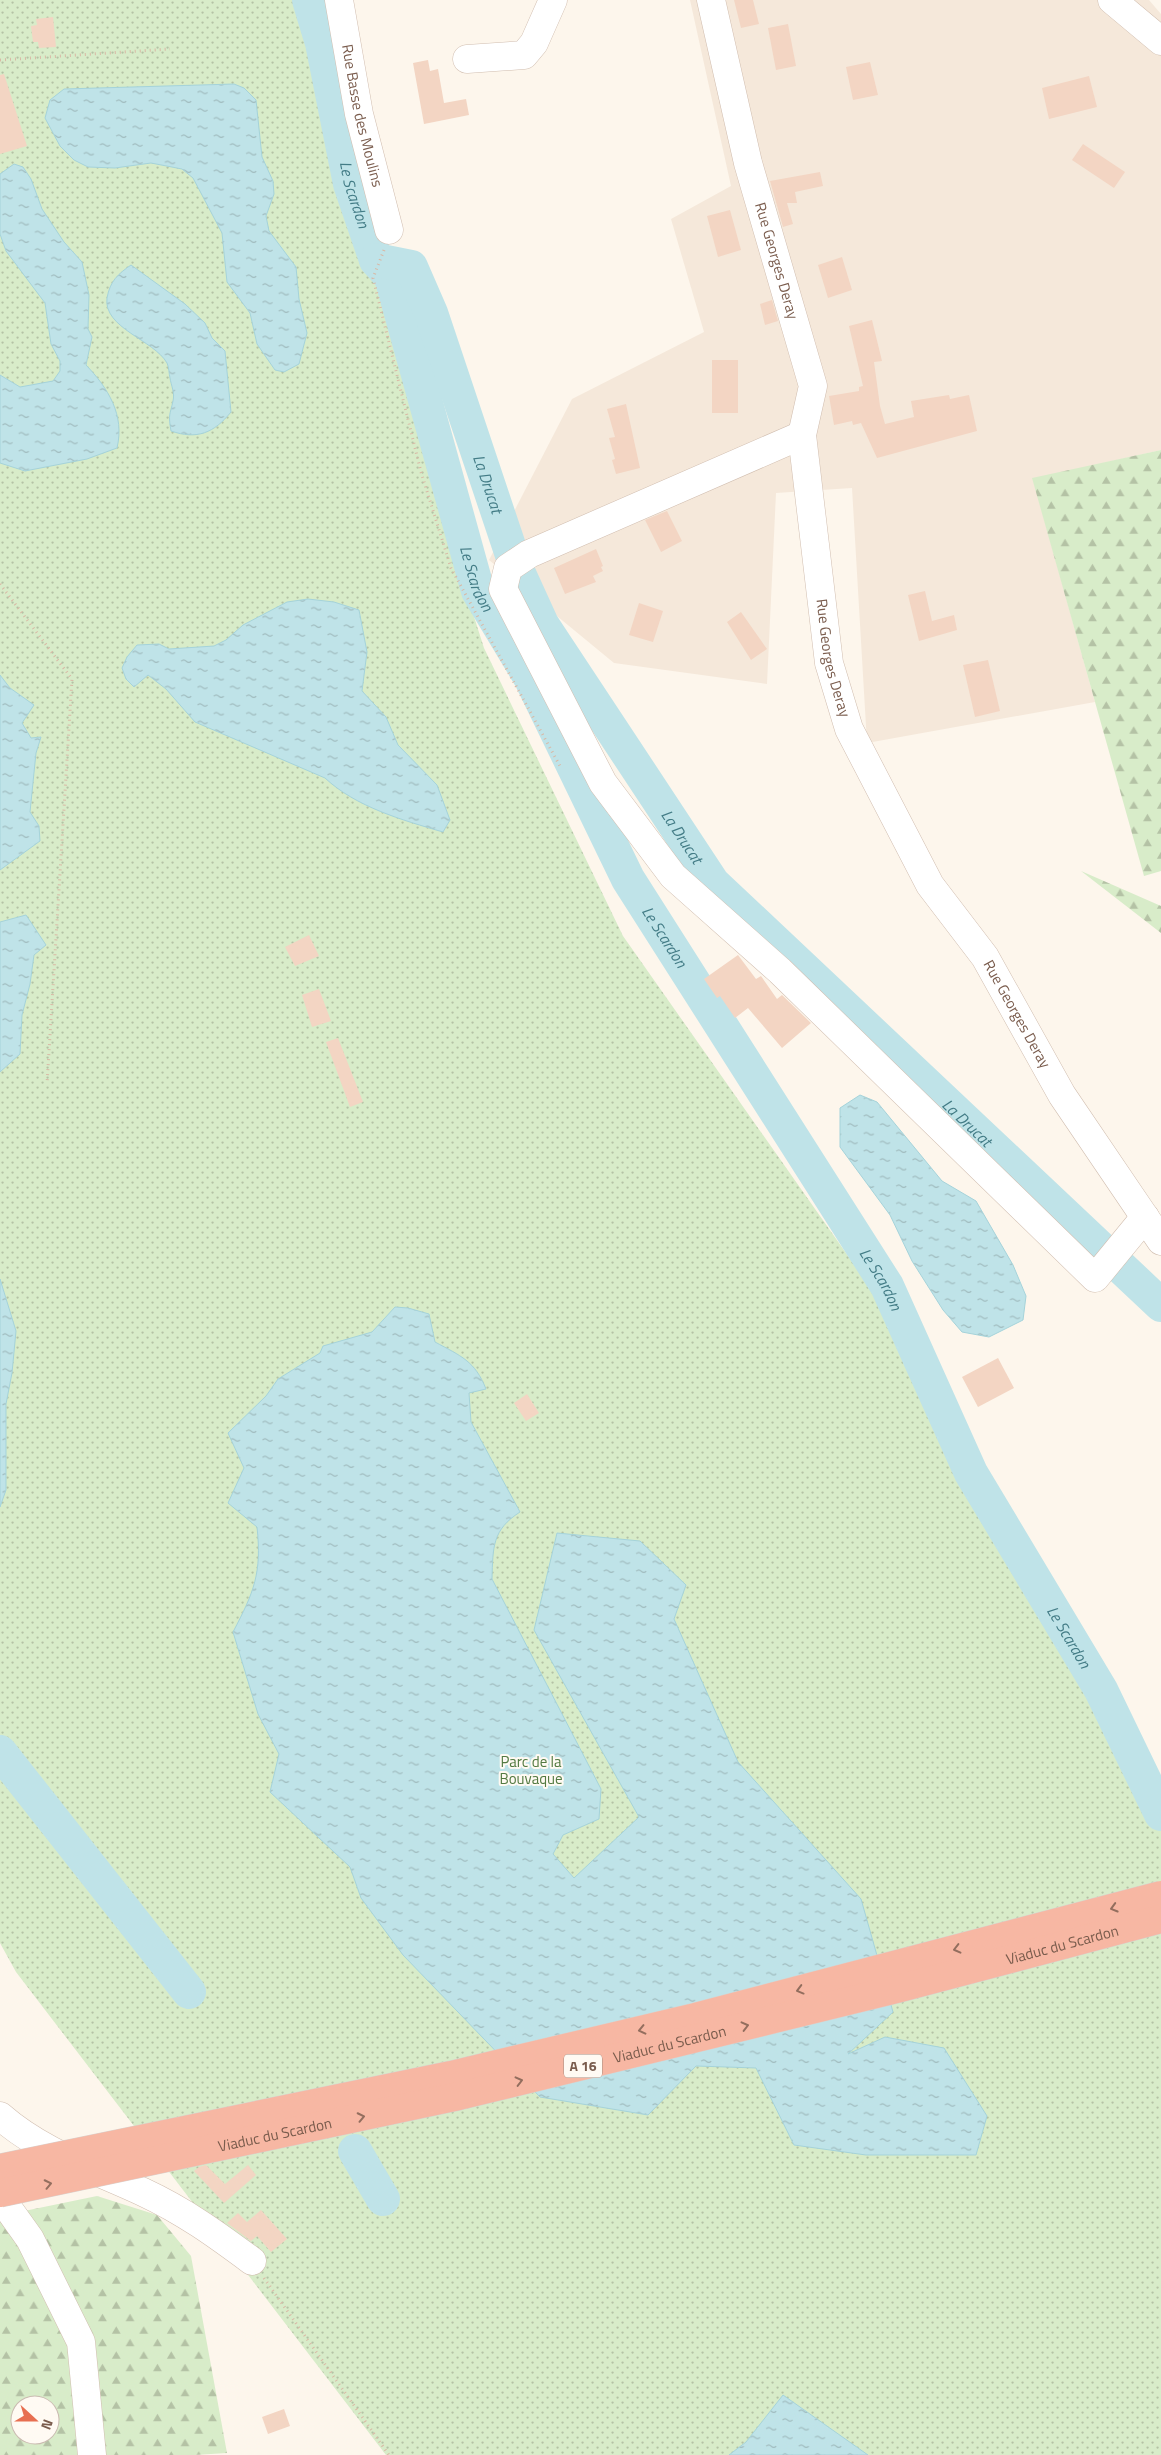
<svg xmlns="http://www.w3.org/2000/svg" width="1161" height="2455" font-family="'Titillium Web',sans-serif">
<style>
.residential{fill:#f5e8da}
.forest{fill:url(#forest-firs);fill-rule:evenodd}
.park{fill:url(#park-dots)}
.water{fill:url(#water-ripples);stroke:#a5d3da}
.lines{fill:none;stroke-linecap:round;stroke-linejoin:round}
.river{stroke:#bfe3e8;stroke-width:34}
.building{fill:#f3d5c3}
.minor-casing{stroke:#d1beb0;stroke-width:29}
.path{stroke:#d9b8a5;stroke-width:3;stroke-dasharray:1 4;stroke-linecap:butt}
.minor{stroke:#fff;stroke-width:28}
.highway-bridge-casing{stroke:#dad1cd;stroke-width:29;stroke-linecap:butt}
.highway-bridge{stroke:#f7b7a3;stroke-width:28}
.oneway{stroke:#936e5e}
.labels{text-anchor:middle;stroke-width:4;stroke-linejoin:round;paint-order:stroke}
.shield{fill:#fffaf3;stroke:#a28b7f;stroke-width:1}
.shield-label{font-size:14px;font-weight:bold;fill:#7a5c4d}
.street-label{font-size:15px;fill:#7a5c4d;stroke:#fffaf3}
.park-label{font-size:15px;fill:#537a41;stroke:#fffaf3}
.water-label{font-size:16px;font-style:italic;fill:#437c86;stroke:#fffaf3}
</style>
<defs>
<pattern id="forest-firs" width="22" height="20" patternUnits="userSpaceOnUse" patternTransform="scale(1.25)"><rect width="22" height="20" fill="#d8ecc9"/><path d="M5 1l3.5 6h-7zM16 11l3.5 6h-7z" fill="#b4c2a5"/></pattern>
<pattern id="park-dots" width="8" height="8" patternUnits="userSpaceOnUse" patternTransform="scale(1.25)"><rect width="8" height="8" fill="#d8ecc9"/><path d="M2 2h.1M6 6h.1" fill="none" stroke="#b4c2a5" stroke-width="1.8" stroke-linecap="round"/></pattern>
<pattern id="water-ripples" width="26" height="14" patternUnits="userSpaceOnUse" patternTransform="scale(1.25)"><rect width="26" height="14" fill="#bfe3e8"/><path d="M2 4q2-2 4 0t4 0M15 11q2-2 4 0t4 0" fill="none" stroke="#a0bbbe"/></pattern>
</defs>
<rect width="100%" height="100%" fill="#fdf6ec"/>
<path class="residential" d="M690 0H1149L1161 14V450L1033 479 1095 702 867 743 852 488 776 493 767 684 614 663 489 560 572 399 704 332 671 219 731 186Z"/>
<g class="forest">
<path d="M1161 450V871L1144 876 1032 478Z"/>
<path d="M1081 871 1161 906V933Z"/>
<path d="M97 2196 157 2215 191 2256 227 2453 195 2455H0V2216ZM20 2405H50V2435H20Z"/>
</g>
<path class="park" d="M0 0H321L330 23 383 288 446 529 484 648 623 936 865 1280 1161 1807V2455H386L16 1972 0 1943Z"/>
<g class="water">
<path d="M234 84 244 88 256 100 262 157 273 181 274 194 266 216 269 231 296 267 299 299 307 333 299 364 284 372 275 370 257 344 250 313 227 282 222 233 193 178 182 169 151 163 115 168 88 167 74 160 60 146 45 118 50 100 64 89Z"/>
<path d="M14 164 23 167 31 179 42 209 64 242 82 262 89 295 88 329 92 337 86 365C108 388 125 415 117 448L87 459 25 471 0 463V375L20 387 53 381 60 371V361L51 344 45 303 6 251 0 234V174Z"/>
<path d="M131 265 185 304 205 323 212 338 225 351 231 412C214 433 197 440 171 431 168 414 170 415 173 401 175 393 171 385 170 378 169 374 169 367 167 363 154 340 103 328 107 298 110 281 118 274 131 265Z"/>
<path d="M308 599 334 602 359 610 367 652 362 691 386 717 398 745 437 785 450 820 443 832C402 820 356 807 325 778L195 722 166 689 148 675 134 687 126 679 122 668 127 657 137 645 159 644 169 649 214 646 226 640 243 625 287 602Z"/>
<path d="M0 675 10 688 34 705 22 723 31 738 41 737 36 753 30 812 39 826 40 841 0 870Z"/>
<path d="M26 915 46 945 34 955 30 984 22 1015 20 1054 0 1072V922Z"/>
<path d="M860 1095 877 1102 942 1181 976 1201 1013 1265 1026 1296 1023 1320 989 1337 962 1332 943 1310 912 1261 890 1215 840 1147V1108Z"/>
<path d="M0 1279 16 1331 12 1373 6 1404V1490L0 1507Z"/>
<path d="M395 1307 408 1308 429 1314 435 1342C461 1356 475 1361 486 1389L469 1393 471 1422 520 1512C492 1530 493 1547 492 1579L601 1789 599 1819 563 1835 553 1854 574 1878 639 1817 534 1630 557 1533 640 1541 686 1585 674 1619 738 1762 861 1899 893 2012 848 2054 885 2037 944 2048 987 2116 976 2155H866L794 2145 756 2068 696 2066 648 2115 540 2097 403 1955 361 1898 350 1867 270 1792 279 1754 258 1714 233 1632C254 1592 262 1573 257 1527L228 1503 244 1468 228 1433 266 1396 278 1379 320 1353 323 1346 372 1332Z"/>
<path d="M783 2395 868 2455H729L746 2442Z"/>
</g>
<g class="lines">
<g class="river">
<path id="s1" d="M309 0 322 43 350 184 376 260 391 277 478 591 531 679 628 879 887 1286 971 1473 1101 1690 1161 1814"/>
<path id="s2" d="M376 260 411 267 431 313 516 567 542 624 713 883 1161 1305"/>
<path d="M0 1752 189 1992"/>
<path d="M355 2151 383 2199"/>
</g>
</g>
<g class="building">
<path d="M734 0H753L759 24 741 28Z"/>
<path d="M53 17 56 47 39 48 38 42H33L31 26 37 25 36 19Z"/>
<path d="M788 24 796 66 776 70 768 28Z"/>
<path d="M428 60 430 71 438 69 444 103 466 99 469 115 424 124 413 63Z"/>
<path d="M870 62 878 95 853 100 846 67Z"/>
<path d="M4 74 27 146 0 154V75Z"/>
<path d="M1089 76 1097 107 1049 119 1042 88Z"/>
<path d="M1083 144 1125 172 1114 188 1072 160Z"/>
<path d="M820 172 823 186 795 192 797 203H787L793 224 783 227 770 181Z"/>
<path d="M730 210 741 250 718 257 707 216Z"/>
<path d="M842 257 852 290 828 298 818 265Z"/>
<path d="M772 300 778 321 765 325 760 304Z"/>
<path d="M872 320 882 361 874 362 880 406 885 424 914 417 911 401 949 395 950 399 969 395 977 431 877 458 861 423 853 425 852 421 834 425 829 396 859 391V387L863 386 849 326Z"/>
<rect x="712" y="360" width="26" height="53"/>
<path d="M626 404 640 468 616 474 612 460 615 459 609 438 615 437 607 409Z"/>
<path d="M667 511 682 541 661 552 645 520Z"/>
<path d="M596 549 603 566 601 567 603 571 593 576 596 582 565 594 554 568Z"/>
<path d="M925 591 932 621 954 615 957 630 919 641 908 595Z"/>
<path d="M639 603 663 611 653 642 629 635Z"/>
<path d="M741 612 767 649 751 660 727 622Z"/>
<path d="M988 660 1000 711 975 717 963 665Z"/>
<path d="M309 935 319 956 295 966 285 947Z"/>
<path d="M738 955 756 979 761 976 777 999 782 995 811 1023 782 1048 748 1008 735 1018 720 996 717 998 704 979Z"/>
<path d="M319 989 331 1021 312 1027 302 995Z"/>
<path d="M338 1038 363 1102 350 1107 326 1042Z"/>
<path d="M998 1358 1014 1388 978 1407 962 1377Z"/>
<path d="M527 1394 539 1413 526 1421 514 1403Z"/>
<path d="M206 2165 225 2184 248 2165 256 2175 224 2203 194 2171 199 2167Z"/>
<path d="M261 2210 287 2239 271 2252 257 2236 251 2241 227 2223 238 2213 247 2222Z"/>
<path d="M284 2409 290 2426 268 2434 262 2417Z"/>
</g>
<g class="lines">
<defs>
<g id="minor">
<path id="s3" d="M339 0 359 114 389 230"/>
<path id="s4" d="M711 0 748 163 813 386 802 435 829 663 849 729 930 885 985 957 1062 1095 1161 1241"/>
<path d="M1112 0 1161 41"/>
<path d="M467 59 524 55 534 43 553 0"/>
<path d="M802 435 529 554 508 568 503 589 603 783 673 876 780 971 1095 1278 1145 1217"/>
<path d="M0 2116C42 2153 94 2169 143 2192 184 2211 217 2235 252 2261"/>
<path d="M0 2197 30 2239 81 2342 92 2455"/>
</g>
</defs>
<use href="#minor" class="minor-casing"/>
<g class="path">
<path d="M0 60 170 49"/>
<path d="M384 250 373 278 421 472 451 568 560 766"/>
<path d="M0 584 72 679 47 1084"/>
<path d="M264 2278 389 2455"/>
</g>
<use href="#minor" class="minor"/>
<defs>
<g id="highway-bridge">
<path d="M0 2168 451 2075 695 2017 1161 1895"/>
<path id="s5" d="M0 2193 459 2096 897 1989 1161 1919"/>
</g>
</defs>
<use href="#highway-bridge" class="highway-bridge-casing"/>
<use href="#highway-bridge" class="highway-bridge"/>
</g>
<defs><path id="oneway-chevron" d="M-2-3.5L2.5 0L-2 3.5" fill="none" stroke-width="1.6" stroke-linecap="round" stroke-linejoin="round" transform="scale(1.25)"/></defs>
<g class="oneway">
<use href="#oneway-chevron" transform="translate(1114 1908) rotate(164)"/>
<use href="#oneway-chevron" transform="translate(957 1949) rotate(166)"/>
<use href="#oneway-chevron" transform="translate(800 1990) rotate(165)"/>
<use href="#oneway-chevron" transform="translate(745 2026) rotate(-14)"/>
<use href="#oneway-chevron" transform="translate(642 2030) rotate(167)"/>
<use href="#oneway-chevron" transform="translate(519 2081) rotate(-14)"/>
<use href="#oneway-chevron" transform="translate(361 2117) rotate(-12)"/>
<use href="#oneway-chevron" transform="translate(48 2184) rotate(-12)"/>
</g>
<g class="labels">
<rect class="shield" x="564" y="2054.5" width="38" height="23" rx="4"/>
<g class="shield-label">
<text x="583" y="2071">A 16</text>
</g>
<g class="street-label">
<text dy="5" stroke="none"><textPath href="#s3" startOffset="118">Rue Basse des Moulins</textPath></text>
<text dy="5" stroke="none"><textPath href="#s4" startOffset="269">Rue Georges Deray</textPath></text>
<text dy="5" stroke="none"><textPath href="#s4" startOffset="675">Rue Georges Deray</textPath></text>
<text dy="5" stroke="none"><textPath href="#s4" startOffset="1080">Rue Georges Deray</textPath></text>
<text dy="5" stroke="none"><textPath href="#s5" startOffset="1091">Viaduc du Scardon</textPath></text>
<text dy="5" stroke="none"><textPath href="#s5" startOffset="686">Viaduc du Scardon</textPath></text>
<text dy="5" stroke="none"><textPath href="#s5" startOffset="281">Viaduc du Scardon</textPath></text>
</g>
<g class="park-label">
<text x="531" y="1767">Parc de la<tspan x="531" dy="17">Bouvaque</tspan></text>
</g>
<g class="water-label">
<text dy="6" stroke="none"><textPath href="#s1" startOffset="200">Le Scardon</textPath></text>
<text dy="6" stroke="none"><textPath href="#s2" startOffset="266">La Drucat</textPath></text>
<text dy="6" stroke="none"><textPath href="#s1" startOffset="605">Le Scardon</textPath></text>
<text dy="6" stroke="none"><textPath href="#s2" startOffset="671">La Drucat</textPath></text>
<text dy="6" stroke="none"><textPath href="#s1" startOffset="1011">Le Scardon</textPath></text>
<text dy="6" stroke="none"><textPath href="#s2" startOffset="1076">La Drucat</textPath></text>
<text dy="6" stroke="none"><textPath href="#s1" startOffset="1416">Le Scardon</textPath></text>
<text dy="6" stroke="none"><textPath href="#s1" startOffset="1821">Le Scardon</textPath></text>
</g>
</g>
<g transform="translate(35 2420) rotate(111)"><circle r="24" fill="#fffaf3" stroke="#cabbb1"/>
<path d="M0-4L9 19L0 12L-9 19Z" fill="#e76f51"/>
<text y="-8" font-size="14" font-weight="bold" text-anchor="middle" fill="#7a5c4d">N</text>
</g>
</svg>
